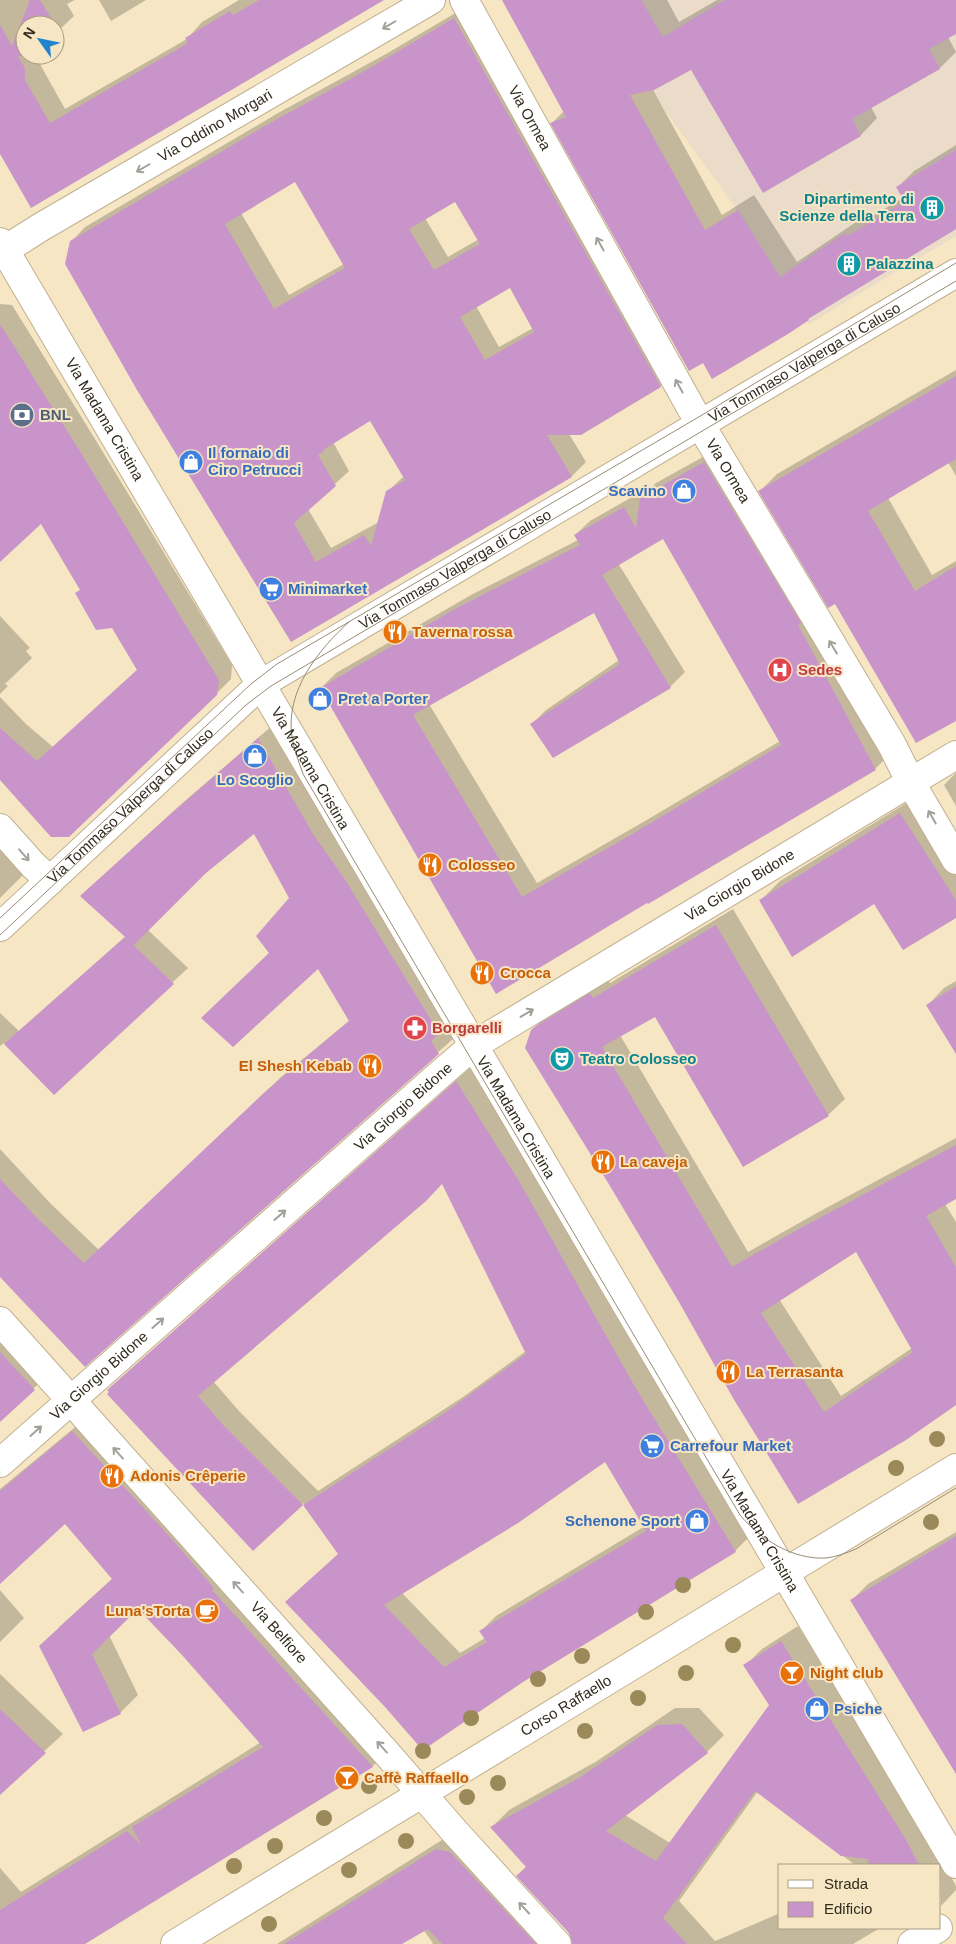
<svg xmlns="http://www.w3.org/2000/svg" width="956" height="1944" font-family="Arial,sans-serif">
<style>
.education{fill:#eadcc8}
.shadow{fill:#0003;fill-rule:evenodd}
.building{fill:#c894ca;fill-rule:evenodd}
.lines{fill:none;stroke-linecap:round;stroke-linejoin:round}
.minor-casing{stroke:#c0b090;stroke-width:30}
.tertiary-casing{stroke:#c0b090;stroke-width:30}
.minor{stroke:#fff;stroke-width:28}
.tertiary{stroke:#fff;stroke-width:28}
.tram{stroke:#978c74;stroke-width:1}
.tree{fill:#9c895a}
.oneway{stroke:#a3a09a}
.labels{text-anchor:middle;stroke-width:4;stroke-linejoin:round;paint-order:stroke}
.street-label{font-size:15px;fill:#322c1f;stroke:#f6e6c4}
.culture-label{font-size:15px;font-weight:bold;fill:#0d838f;stroke:#f6e6c4;text-anchor:start}
.service-label{font-size:15px;font-weight:bold;fill:#4e5e75;stroke:#f6e6c4;text-anchor:start}
.shop-label{font-size:15px;font-weight:bold;fill:#366cbe;stroke:#f6e6c4;text-anchor:start}
.food-label{font-size:15px;font-weight:bold;fill:#c56008;stroke:#f6e6c4;text-anchor:start}
.health-label{font-size:15px;font-weight:bold;fill:#be3a42;stroke:#f6e6c4;text-anchor:start}
</style>
<rect width="100%" height="100%" fill="#f6e6c4"/>
<path class="education" d="M592 0H956V236L809 324 736 208 664 109Z"/>
<g class="shadow">
<path d="M0 0H75L67 4 74 16 55 34V25H25V55H35L65 109 187 39 202 22 239 0H382L0 152Z"/>
<path d="M99 0H146L111 21Z"/>
<path d="M504 0H667L679 22 717 0H956V33L948 37 956 52 940 68 871 107 877 118 861 135 763 191 691 68 653 90 722 215 754 195 797 262 862 218 864 221 904 197 898 187 914 171 956 145V229L813 314 808 319 552 123 564 111Z"/>
<path d="M469 5 675 372 661 386 580 434H569L586 462 572 476 291 641 138 390 71 242 85 227 278 113 386 54ZM295 181 344 264 289 295 241 213ZM456 200 479 239 448 257 425 218ZM510 286 533 328 499 347 476 306ZM370 419 404 476 387 492 379 522 331 548 308 509 349 471 333 442Z"/>
<path d="M0 304 12 305 95 439 232 665 231 679 216 694 0 778V697L26 724 53 747 138 669 112 626 76 594 81 589 41 522 0 561Z"/>
<path d="M956 370V476L948 462 888 498 932 575 956 561V720L835 603 760 491 777 474Z"/>
<path d="M719 448 890 754 875 769 648 901 496 993 321 688 336 673 471 595 578 540 575 535 590 521 639 493 642 498 656 483ZM663 537 780 741 645 821 537 883 429 704 595 611 619 660 546 710 532 724 670 687 685 672 618 563Z"/>
<path d="M0 616 30 648 26 651 32 658 5 684 8 686 0 694Z"/>
<path d="M273 725 453 1018 445 1026 453 1039 85 1365 0 1274V1149L51 1204 99 1250 281 1077 350 1020 318 967 270 953 291 899 254 832 206 872 148 930 188 968 54 1093 4 1043 0 1046V1013L19 1031 126 936 96 882 179 806Z"/>
<path d="M956 773V806L944 785Z"/>
<path d="M921 794 956 849V916L874 902 760 901 780 881Z"/>
<path d="M0 819 37 861 0 898Z"/>
<path d="M733 909 845 1099 828 1115 655 1015 620 1035 748 1252 815 1214 956 1138V1197L945 1204 956 1222V1404L798 1502 532 1030 549 1013 607 978 610 983ZM857 1250 912 1348 841 1396 779 1299Z"/>
<path d="M956 981V1052L928 1005 944 988Z"/>
<path d="M471 1067 750 1536 735 1551 386 1706 286 1602 339 1554 303 1503 253 1549 108 1390ZM445 1178 526 1351 463 1397 318 1491 239 1411 213 1381ZM606 1461 645 1526 496 1616 481 1631 485 1638 460 1653 402 1593Z"/>
<path d="M0 1325 48 1375 0 1420Z"/>
<path d="M91 1414 390 1749 373 1766 196 1873 84 1944H0V1868L21 1892 261 1742 183 1654 138 1607 109 1635 138 1695 120 1713 58 1628 113 1578 65 1522 0 1582V1489Z"/>
<path d="M956 1532V1770L852 1600 868 1584Z"/>
<path d="M0 1590 24 1618 0 1642Z"/>
<path d="M798 1626 921 1821 956 1886V1890L941 1906 940 1865H855L758 1791 679 1901 715 1941 780 1913V1928H880L853 1944H432L433 1943 422 1928 396 1944H277L453 1833 570 1943H573V1940L527 1867 492 1827 509 1810 597 1761 675 1708H699L724 1735 707 1752 625 1815 670 1843 770 1705 745 1666 762 1649Z"/>
<path d="M0 1674 63 1734 0 1792Z"/>
</g>
<g class="building">
<path d="M30 0H40L55 25H25V53L18 57 25 68V80L50 123 188 43 185 38 230 11 233 15 259 0H384L31 208 0 154V25L12 46Z"/>
<path d="M502 0H641L663 37 725 0H956V34L929 49 940 69 852 119 861 136 763 193 691 70 654 90 630 95 705 230 738 210 780 277 845 233 847 236 905 202 896 187 956 150V229L808 319 809 320 788 334 712 379 703 363 689 371 550 123 566 117Z"/>
<path d="M454 18 661 387 581 435H547L572 477 291 642 137 390 65 264 70 241 263 127 370 68ZM295 182 345 268 274 309 225 224ZM455 202 480 244 434 270 409 229ZM510 288 534 332 485 360 460 317ZM370 421 405 480 386 491 371 546 364 535 316 562 294 523 336 486 318 455 324 451 323 450Z"/>
<path d="M0 324 81 453 219 680 217 695 69 837H51L0 780V728L37 761 137 670 112 628 96 630 75 593 80 590 41 524 0 562Z"/>
<path d="M956 376V459L868 511 915 591 956 566V721L916 743 835 604 828 608 758 491Z"/>
<path d="M704 462 801 623 798 625 876 770 665 894 648 904 647 903 496 994 320 688 455 609 580 545 574 535 624 507 636 528 640 498ZM663 539 781 745 629 836 522 897 413 715 594 613 620 664 530 724 553 758 671 688 602 575Z"/>
<path d="M258 738 313 834 344 878 439 1033 431 1041 439 1054 85 1367 0 1277V1179L37 1218 84 1263 266 1091 349 1021 318 969 233 1047 201 1018 269 953 256 936 289 898 254 834 206 873 134 945 80 896 164 820Z"/>
<path d="M900 813 956 900V918L903 950 874 904 792 957 759 900Z"/>
<path d="M716 925 829 1116 743 1167 655 1017 602 1047 732 1267 797 1230 956 1145V1199L926 1216 956 1267V1405L906 1440 798 1504 733 1398 679 1302 607 1181 525 1048 531 1030 536 1026 590 993 593 998ZM856 1252 913 1352 824 1412 761 1313Z"/>
<path d="M125 937 174 984 54 1095 4 1044Z"/>
<path d="M956 986V1054L926 1005Z"/>
<path d="M456 1081 519 1181 635 1387 736 1552 523 1682 429 1746H419L385 1707 285 1602 338 1554 303 1505 253 1551 107 1394 109 1392 107 1390ZM442 1184 526 1354 446 1412 303 1505 224 1426 198 1396 426 1201ZM605 1462 646 1531 479 1631 487 1642 444 1667 384 1605 518 1523Z"/>
<path d="M0 1352 35 1390 0 1422Z"/>
<path d="M72 1431 163 1529 214 1588 212 1590 373 1767 85 1944H0V1910L127 1831 141 1845 132 1827 263 1747 182 1655 138 1609 92 1654 121 1714 83 1732 39 1646 112 1579 65 1524 0 1584V1491Z"/>
<path d="M956 1536V1774L850 1600Z"/>
<path d="M781 1641 905 1838 919 1865H870L867 1859 841 1856 755 1791 663 1918 687 1944H572L569 1933 516 1876 526 1867 490 1827 579 1778 657 1725 682 1724 708 1753 606 1831 656 1861 769 1705 743 1665Z"/>
<path d="M0 1709 46 1753 0 1795Z"/>
<path d="M436 1849 450 1852 536 1944H442L428 1929 402 1944H284Z"/>
</g>
<g class="lines">
<defs>
<g id="minor">
<path id="s1" d="M464 0 700 424 892 745 911 783 956 860"/>
<path id="s2" d="M0 253 41 227 431 0"/>
<path d="M0 828 33 865 50 881"/>
<path id="s3" d="M0 1321 390 1757 455 1832 557 1944"/>
<path id="s4" d="M0 1463 438 1076 474 1045 956 755"/>
<path id="s5" d="M175 1944 956 1468"/>
<path d="M912 1944 938 1928"/>
</g>
<g id="tertiary">
<path id="s6" d="M0 242 956 1864"/>
<path id="s7" d="M0 927 261 684 956 273"/>
</g>
</defs>
<use href="#minor" class="minor-casing"/>
<use href="#tertiary" class="tertiary-casing"/>
<use href="#minor" class="minor"/>
<use href="#tertiary" class="tertiary"/>
<g class="tram">
<path d="M350 621C318 650 285 691 292 737 294 750 299 762 303 774L740 1515C760 1539 793 1560 826 1558 836 1557 846 1553 856 1549L956 1488"/>
<path d="M0 918 251 684 277 664 697 418 956 263"/>
<path d="M0 935 246 705 271 686 956 281"/>
</g>
</g>
<g class="tree">
<circle cx="937" cy="1439" r="8"/>
<circle cx="896" cy="1468" r="8"/>
<circle cx="931" cy="1522" r="8"/>
<circle cx="683" cy="1585" r="8"/>
<circle cx="646" cy="1612" r="8"/>
<circle cx="733" cy="1645" r="8"/>
<circle cx="582" cy="1656" r="8"/>
<circle cx="686" cy="1673" r="8"/>
<circle cx="538" cy="1679" r="8"/>
<circle cx="638" cy="1698" r="8"/>
<circle cx="471" cy="1718" r="8"/>
<circle cx="585" cy="1731" r="8"/>
<circle cx="423" cy="1751" r="8"/>
<circle cx="498" cy="1783" r="8"/>
<circle cx="369" cy="1786" r="8"/>
<circle cx="467" cy="1797" r="8"/>
<circle cx="324" cy="1818" r="8"/>
<circle cx="406" cy="1841" r="8"/>
<circle cx="275" cy="1846" r="8"/>
<circle cx="234" cy="1866" r="8"/>
<circle cx="349" cy="1870" r="8"/>
<circle cx="269" cy="1924" r="8"/>
</g>
<defs><path id="oneway-shaft" d="M-6 0H5M1.5-3L5.5 0L1.5 3" fill="none" stroke-width="1.6" stroke-linecap="round" stroke-linejoin="round" transform="scale(1.25)"/></defs>
<g class="oneway">
<use href="#oneway-shaft" transform="translate(389 25) rotate(150)"/>
<use href="#oneway-shaft" transform="translate(143 168) rotate(150)"/>
<use href="#oneway-shaft" transform="translate(600 244) rotate(-119)"/>
<use href="#oneway-shaft" transform="translate(679 386) rotate(-119)"/>
<use href="#oneway-shaft" transform="translate(833 647) rotate(-121)"/>
<use href="#oneway-shaft" transform="translate(932 817) rotate(-120)"/>
<use href="#oneway-shaft" transform="translate(24 855) rotate(49)"/>
<use href="#oneway-shaft" transform="translate(527 1013) rotate(-31)"/>
<use href="#oneway-shaft" transform="translate(280 1215) rotate(-41)"/>
<use href="#oneway-shaft" transform="translate(158 1323) rotate(-41)"/>
<use href="#oneway-shaft" transform="translate(36 1431) rotate(-42)"/>
<use href="#oneway-shaft" transform="translate(118 1453) rotate(-132)"/>
<use href="#oneway-shaft" transform="translate(238 1587) rotate(-132)"/>
<use href="#oneway-shaft" transform="translate(382 1747) rotate(-132)"/>
<use href="#oneway-shaft" transform="translate(524 1908) rotate(-133)"/>
</g>
<defs>
<symbol id="building-disc" viewBox="-11 -11 22 22"><circle r="9.5" fill="#0f9aa8" stroke="#f6e6c4"/><path d="M-4-6H4V6H1V3H-1V6H-4ZM-2.5-4.3h1.7v1.8h-1.7ZM.8-4.3h1.7v1.8H.8ZM-2.5-1h1.7V.8h-1.7ZM.8-1h1.7V.8H.8Z" fill="#fff"/></symbol>
<symbol id="bank-disc" viewBox="-11 -11 22 22"><circle r="9.5" fill="#5c6f8a" stroke="#f6e6c4"/><path d="M-6-4H6V4H-6ZM0-2.3a2.3 2.3 0 1 0 0 4.6a2.3 2.3 0 1 0 0-4.6Z" fill="#fff"/></symbol>
<symbol id="shop-disc" viewBox="-11 -11 22 22"><circle r="9.5" fill="#3f7fe0" stroke="#f6e6c4"/><path d="M-5-2.5h2.3a2.7 3.5 0 0 1 5.4 0H5L5.5 6h-11ZM-1.5-2.5h3a1.5 2.3 0 0 0-3 0Z" fill="#fff"/></symbol>
<symbol id="supermarket-disc" viewBox="-11 -11 22 22"><circle r="9.5" fill="#3f7fe0" stroke="#f6e6c4"/><path d="M-6-5.5h2.5l.6 2H6L4.5 2H-2.5L-4.4-4H-6ZM-1.5 3.2a1.3 1.3 0 1 0 .1 0ZM3 3.2a1.3 1.3 0 1 0 .1 0Z" fill="#fff"/></symbol>
<symbol id="restaurant-disc" viewBox="-11 -11 22 22"><circle r="9.5" fill="#e8710a" stroke="#f6e6c4"/><path d="M-5-6h1v4h1v-4h1v4h1v-4h1v5L-1.5 .5V6h-2V.5L-5-1ZM5-6V6H3V1.5H1.5Q1.5-4 5-6Z" fill="#fff"/></symbol>
<symbol id="hospital-disc" viewBox="-11 -11 22 22"><circle r="9.5" fill="#e0444e" stroke="#f6e6c4"/><path d="M-5-5h3v3.5h4V-5h3V5h-3V1.5h-4V5h-3Z" fill="#fff"/></symbol>
<symbol id="pharmacy-disc" viewBox="-11 -11 22 22"><circle r="9.5" fill="#e0444e" stroke="#f6e6c4"/><path d="M-2-6h4v4h4v4h-4v4h-4v-4h-4v-4h4Z" fill="#fff"/></symbol>
<symbol id="theatre-disc" viewBox="-11 -11 22 22"><circle r="9.5" fill="#0f9aa8" stroke="#f6e6c4"/><path d="M-5-5.5Q0-4 5-5.5V0Q5 5 0 6Q-5 5-5 0ZM-3.3-2.5H-1v1.5H-3.3ZM1-2.5H3.3v1.5H1ZM-2.8 1Q0 5.5 2.8 1Z" fill="#fff"/></symbol>
<symbol id="cafe-disc" viewBox="-11 -11 22 22"><circle r="9.5" fill="#e8710a" stroke="#f6e6c4"/><path d="M-5.5-4.5H6V0H3Q3 3.5 0 3.5H-2.5Q-5.5 3.5-5.5 0ZM3-3.2v2h1.7v-2ZM-6 4.5H4V6H-6Z" fill="#fff"/></symbol>
<symbol id="bar-disc" viewBox="-11 -11 22 22"><circle r="9.5" fill="#e8710a" stroke="#f6e6c4"/><path d="M-6-5H6L.8 .8V4.5H3.5V6h-7V4.5H-.8V.8Z" fill="#fff"/></symbol>
</defs>
<g fill-rule="evenodd">
<use href="#building-disc" x="918" y="194" width="28" height="28"/>
<use href="#building-disc" x="835" y="250" width="28" height="28"/>
<use href="#bank-disc" x="8" y="401" width="28" height="28"/>
<use href="#shop-disc" x="177" y="448" width="28" height="28"/>
<use href="#shop-disc" x="670" y="477" width="28" height="28"/>
<use href="#supermarket-disc" x="257" y="575" width="28" height="28"/>
<use href="#restaurant-disc" x="381" y="618" width="28" height="28"/>
<use href="#hospital-disc" x="766" y="656" width="28" height="28"/>
<use href="#shop-disc" x="306" y="685" width="28" height="28"/>
<use href="#shop-disc" x="241" y="742" width="28" height="28"/>
<use href="#restaurant-disc" x="416" y="851" width="28" height="28"/>
<use href="#restaurant-disc" x="468" y="959" width="28" height="28"/>
<use href="#pharmacy-disc" x="401" y="1014" width="28" height="28"/>
<use href="#theatre-disc" x="548" y="1045" width="28" height="28"/>
<use href="#restaurant-disc" x="356" y="1052" width="28" height="28"/>
<use href="#restaurant-disc" x="589" y="1148" width="28" height="28"/>
<use href="#restaurant-disc" x="714" y="1358" width="28" height="28"/>
<use href="#supermarket-disc" x="638" y="1432" width="28" height="28"/>
<use href="#restaurant-disc" x="98" y="1462" width="28" height="28"/>
<use href="#shop-disc" x="683" y="1507" width="28" height="28"/>
<use href="#cafe-disc" x="193" y="1597" width="28" height="28"/>
<use href="#bar-disc" x="778" y="1659" width="28" height="28"/>
<use href="#shop-disc" x="803" y="1695" width="28" height="28"/>
<use href="#bar-disc" x="333" y="1764" width="28" height="28"/>
</g>
<g class="labels">
<g class="street-label">
<text dy="5" stroke="none"><textPath href="#s1" startOffset="135">Via Ormea</textPath></text>
<text dy="5" stroke="none"><textPath href="#s2" startOffset="250">Via Oddino Morgari</textPath></text>
<text dy="5" stroke="none"><textPath href="#s7" startOffset="988">Via Tommaso Valperga di Caluso</textPath></text>
<text dy="5" stroke="none"><textPath href="#s6" startOffset="206">Via Madama Cristina</textPath></text>
<text dy="5" stroke="none"><textPath href="#s1" startOffset="540">Via Ormea</textPath></text>
<text dy="5" stroke="none"><textPath href="#s7" startOffset="582">Via Tommaso Valperga di Caluso</textPath></text>
<text dy="5" stroke="none"><textPath href="#s6" startOffset="611">Via Madama Cristina</textPath></text>
<text dy="5" stroke="none"><textPath href="#s7" startOffset="178">Via Tommaso Valperga di Caluso</textPath></text>
<text dy="5" stroke="none"><textPath href="#s4" startOffset="942">Via Giorgio Bidone</textPath></text>
<text dy="5" stroke="none"><textPath href="#s4" startOffset="538">Via Giorgio Bidone</textPath></text>
<text dy="5" stroke="none"><textPath href="#s6" startOffset="1016">Via Madama Cristina</textPath></text>
<text dy="5" stroke="none"><textPath href="#s4" startOffset="132">Via Giorgio Bidone</textPath></text>
<text dy="5" stroke="none"><textPath href="#s6" startOffset="1496">Via Madama Cristina</textPath></text>
<text dy="5" stroke="none"><textPath href="#s3" startOffset="418">Via Belfiore</textPath></text>
<text dy="5" stroke="none"><textPath href="#s5" startOffset="458">Corso Raffaello</textPath></text>
</g>
<g class="culture-label">
<text x="914" y="204" text-anchor="end">Dipartimento di<tspan x="914" dy="17">Scienze della Terra</tspan></text>
<text x="866" y="269">Palazzina</text>
<text x="580" y="1064">Teatro Colosseo</text>
</g>
<g class="service-label">
<text x="40" y="420">BNL</text>
</g>
<g class="shop-label">
<text x="208" y="458">Il fornaio di<tspan x="208" dy="17">Ciro Petrucci</tspan></text>
<text x="666" y="496" text-anchor="end">Scavino</text>
<text x="288" y="594">Minimarket</text>
<text x="338" y="704">Pret a Porter</text>
<text x="255" y="785" text-anchor="middle">Lo Scoglio</text>
<text x="670" y="1451">Carrefour Market</text>
<text x="680" y="1526" text-anchor="end">Schenone Sport</text>
<text x="834" y="1714">Psiche</text>
</g>
<g class="food-label">
<text x="412" y="637">Taverna rossa</text>
<text x="448" y="870">Colosseo</text>
<text x="500" y="978">Crocca</text>
<text x="352" y="1071" text-anchor="end">El Shesh Kebab</text>
<text x="620" y="1167">La caveja</text>
<text x="746" y="1377">La Terrasanta</text>
<text x="130" y="1481">Adonis Crêperie</text>
<text x="190" y="1616" text-anchor="end">Luna'sTorta</text>
<text x="810" y="1678">Night club</text>
<text x="364" y="1783">Caffè Raffaello</text>
</g>
<g class="health-label">
<text x="798" y="675">Sedes</text>
<text x="432" y="1033">Borgarelli</text>
</g>
</g>
<rect x="778" y="1864" width="162" height="65" fill="#f6e6c4" stroke="#a89c82"/>
<rect x="788" y="1880" width="25" height="8" fill="#ffffff" stroke="#a89c82"/>
<text x="824" y="1889" font-size="15" fill="#322c1f">Strada</text>
<rect x="788" y="1902" width="25" height="15" fill="#c894ca" stroke="#a89c82"/>
<text x="824" y="1914" font-size="15" fill="#322c1f">Edificio</text>
<g transform="translate(40 40) rotate(303)"><circle r="24" fill="#f6e6c4" stroke="#a89c82"/>
<path d="M0-4L9 19L0 12L-9 19Z" fill="#2083ce"/>
<text y="-8" font-size="14" font-weight="bold" text-anchor="middle" fill="#322c1f">N</text>
</g>
</svg>
